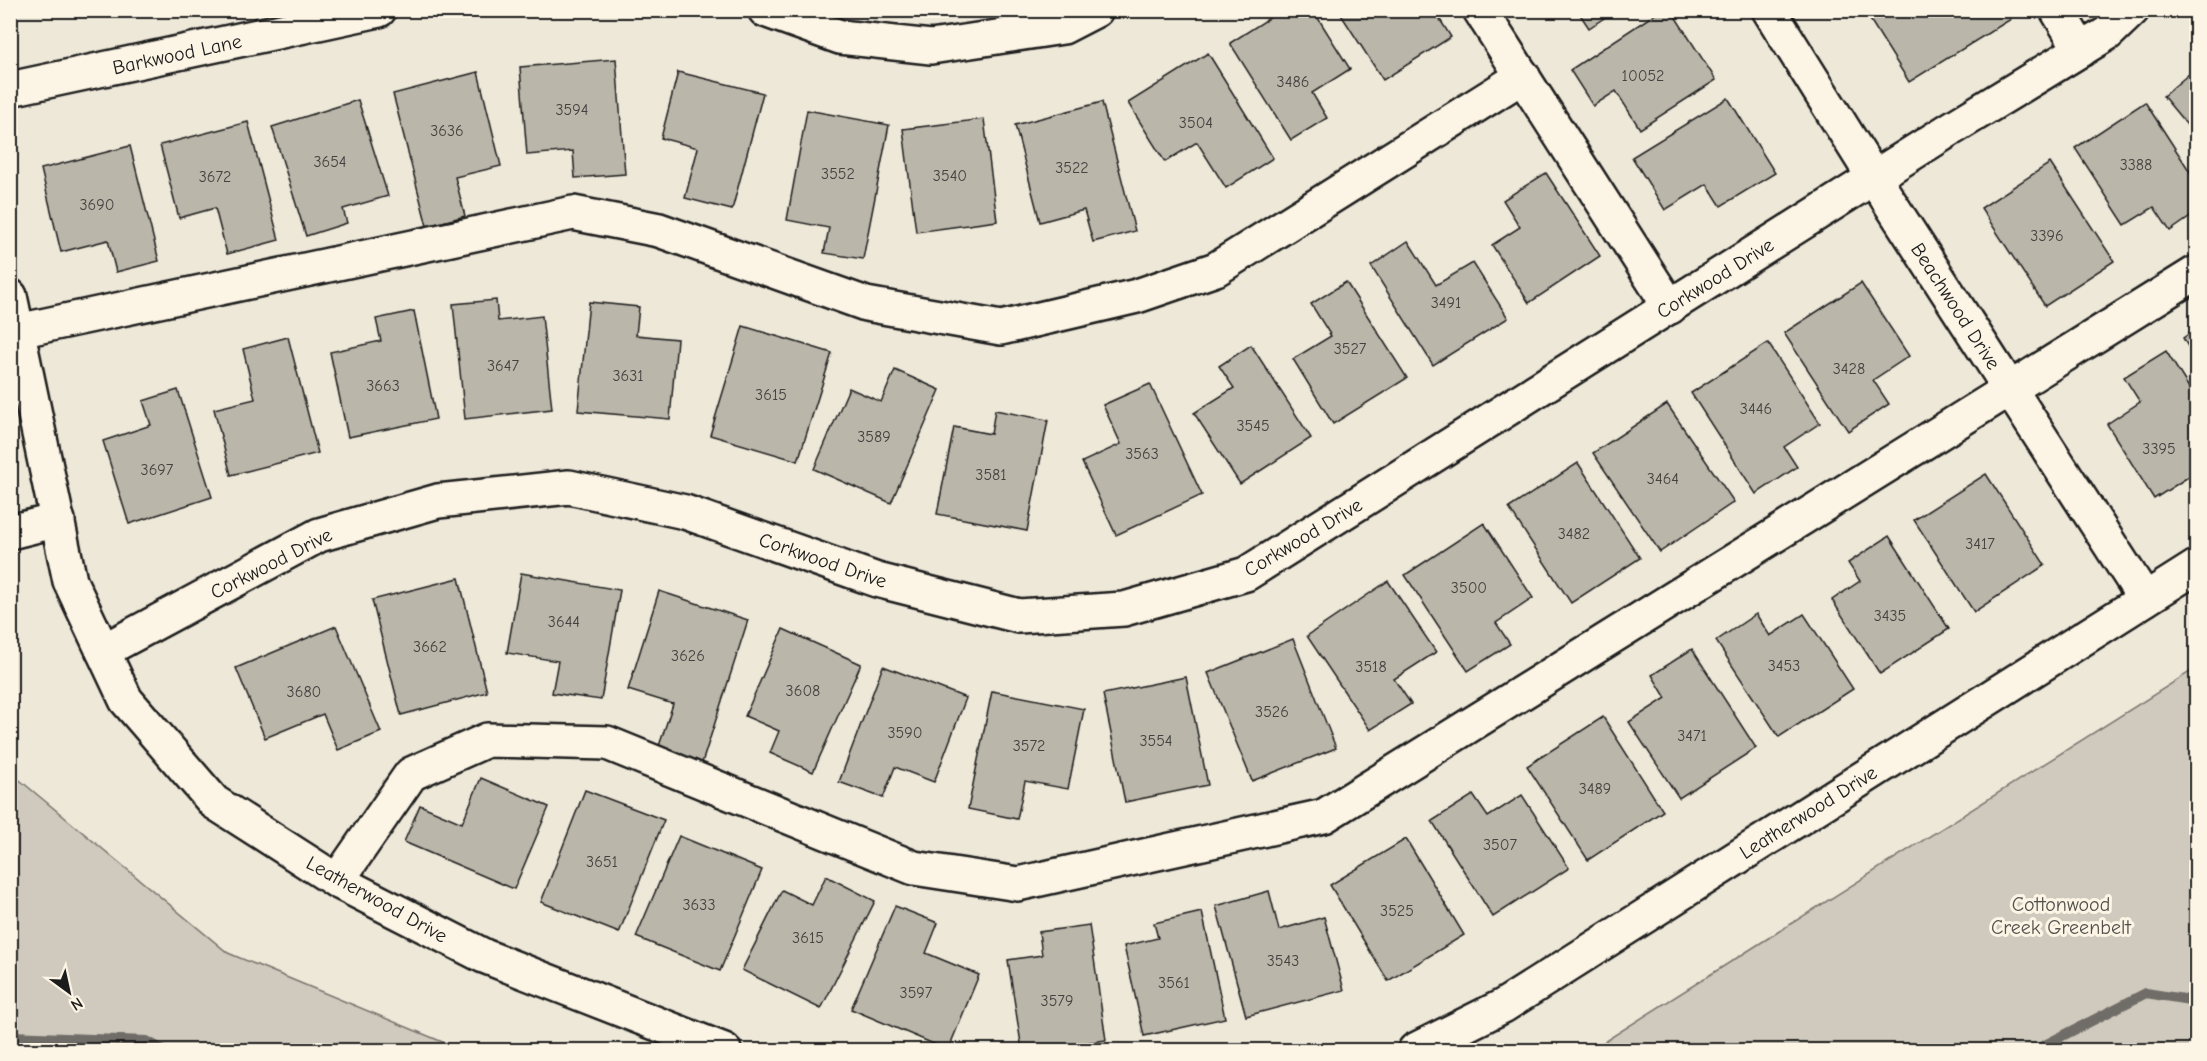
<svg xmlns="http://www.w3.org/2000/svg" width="2207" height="1061" font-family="'Comic Neue',sans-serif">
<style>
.green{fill:#cfcabd;stroke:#76736c;stroke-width:1.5}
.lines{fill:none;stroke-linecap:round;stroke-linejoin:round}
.stream{stroke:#6f6c67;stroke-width:10}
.building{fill:#bab6aa;stroke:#1c1c1c;stroke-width:1.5}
.minor-casing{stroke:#1c1c1c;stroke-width:38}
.minor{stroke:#fcf5e5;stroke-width:33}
.labels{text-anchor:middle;stroke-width:6;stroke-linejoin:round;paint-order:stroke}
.number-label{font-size:16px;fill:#444240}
.street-label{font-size:20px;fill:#1c1c1c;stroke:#fcf5e5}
.park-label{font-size:20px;fill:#52504c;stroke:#fcf5e5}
</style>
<rect width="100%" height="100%" fill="#eee8d9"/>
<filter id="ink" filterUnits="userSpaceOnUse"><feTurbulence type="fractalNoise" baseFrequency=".0167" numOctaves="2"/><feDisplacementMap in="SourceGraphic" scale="12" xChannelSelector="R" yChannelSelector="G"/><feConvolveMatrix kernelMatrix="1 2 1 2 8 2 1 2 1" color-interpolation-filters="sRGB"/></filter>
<g filter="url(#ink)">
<g class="green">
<path d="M2196 668V1050H1591Z"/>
<path d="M10 772 228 953 462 1050H11Z"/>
</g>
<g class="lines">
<g class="stream">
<path d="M10 1036 147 1041 163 1050"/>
<path d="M2035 1050 2146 993 2196 1001"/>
</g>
</g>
<g class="building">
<path d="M1282 10H1313L1350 69 1312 93 1327 118 1291 140 1230 43Z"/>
<path d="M1338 10H1434L1451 37 1383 80Z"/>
<path d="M1577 10H1616L1589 28Z"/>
<path d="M1661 10H1671L1716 80 1640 129 1616 91 1593 106 1570 70Z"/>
<path d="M1864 10H2006L2011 19 1909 82Z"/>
<path d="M1208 53 1273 158 1226 188 1197 142 1165 162 1128 103Z"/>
<path d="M616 59 625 174 575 178 573 151 527 155 520 67Z"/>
<path d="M2196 68V136L2163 96Z"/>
<path d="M478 72 501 166 455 177 465 216 427 226 393 94Z"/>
<path d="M678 72 763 93 732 210 685 198 698 148 661 138Z"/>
<path d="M1728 98 1775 173 1721 206 1707 184 1665 210 1632 157Z"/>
<path d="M358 100 388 196 343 209 347 223 306 236 272 127Z"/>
<path d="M1102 102 1135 231 1093 242 1084 210 1040 222 1015 125Z"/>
<path d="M2145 102 2196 181V213L2170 231 2154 207 2125 225 2075 148Z"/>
<path d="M807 110 889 125 863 259 824 253 829 228 787 220Z"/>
<path d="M984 119 997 221 916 232 903 129Z"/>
<path d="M248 122 279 240 227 254 215 208 179 218 160 145Z"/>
<path d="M130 146 159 261 116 272 108 240 61 252 41 169Z"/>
<path d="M2050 163 2114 261 2045 306 1981 208Z"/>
<path d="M1546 173 1600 256 1529 303 1492 245 1520 227 1503 200Z"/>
<path d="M1408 241 1436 285 1473 263 1508 318 1433 365 1371 266Z"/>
<path d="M1346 282 1407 378 1333 424 1293 359 1331 336 1311 304Z"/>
<path d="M1861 283 1909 356 1873 380 1889 404 1848 431 1784 333Z"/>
<path d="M496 300 498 321 542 316 552 409 465 419 453 304Z"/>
<path d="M589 302 639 307 636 335 677 339 670 419 578 411Z"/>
<path d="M414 311 436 419 348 437 330 352 381 341 376 319Z"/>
<path d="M743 326 832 353 798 461 710 435Z"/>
<path d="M2196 329V360L2183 338Z"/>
<path d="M288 337 318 453 231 475 214 409 255 399 243 349Z"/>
<path d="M1768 343 1820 423 1784 447 1797 467 1756 494 1691 393Z"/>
<path d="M1251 345 1311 438 1240 484 1194 413 1234 388 1219 366Z"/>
<path d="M2166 351 2196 399V472L2154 499 2107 424 2140 402 2124 377Z"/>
<path d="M895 370 940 390 891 503 814 469 849 388 881 402Z"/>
<path d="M1150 384 1202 495 1116 535 1082 462 1121 444 1103 405Z"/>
<path d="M178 390 212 497 129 524 103 441 151 425 143 401Z"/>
<path d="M1667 404 1734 502 1660 552 1593 453Z"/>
<path d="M995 410 1048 420 1027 531 937 514 954 427 991 434Z"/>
<path d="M1578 463 1640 558 1571 603 1509 508Z"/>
<path d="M1986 474 2045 565 1974 612 1914 520Z"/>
<path d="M1484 523 1533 598 1496 623 1510 644 1468 671 1405 575Z"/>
<path d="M1889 536 1949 629 1880 674 1832 600 1860 581 1848 563Z"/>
<path d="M521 573 620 590 601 700 552 693 558 661 507 653Z"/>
<path d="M459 578 487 692 401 715 372 600Z"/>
<path d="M1388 581 1436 652 1394 679 1411 704 1370 730 1307 636Z"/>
<path d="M659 591 748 620 702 763 658 749 673 704 628 690Z"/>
<path d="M1756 614 1770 636 1804 614 1853 689 1779 737 1716 641Z"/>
<path d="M336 626 381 732 338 750 323 714 265 738 236 668Z"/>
<path d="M783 629 861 664 813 772 770 753 779 731 745 716Z"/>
<path d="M1293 639 1336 748 1252 781 1208 673Z"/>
<path d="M1692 649 1756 748 1679 798 1629 722 1666 698 1652 675Z"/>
<path d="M883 666 966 698 934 782 895 767 883 798 839 782Z"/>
<path d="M1186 677 1208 785 1125 802 1103 694Z"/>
<path d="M992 691 1084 709 1068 789 1025 781 1017 819 968 809Z"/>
<path d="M1603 717 1663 811 1588 860 1527 766Z"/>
<path d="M481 778 549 807 514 889 404 842 420 805 462 823Z"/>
<path d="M585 790 664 820 619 933 541 902Z"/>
<path d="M1473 795 1488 817 1522 795 1569 868 1493 917 1432 821Z"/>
<path d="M679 836 762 870 720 971 636 937Z"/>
<path d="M1406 839 1464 935 1388 981 1330 885Z"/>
<path d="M826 876 875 901 821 1009 742 970 782 890 812 905Z"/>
<path d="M1269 891 1279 930 1324 917 1344 990 1246 1016 1216 906Z"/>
<path d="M895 906 938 923 926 953 979 975 948 1050 851 1009Z"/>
<path d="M1202 912 1225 1018 1144 1036 1124 946 1158 938 1154 923Z"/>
<path d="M1089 925 1106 1040 1035 1050H1022L1008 960 1042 955 1039 932Z"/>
</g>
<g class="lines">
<defs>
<g id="minor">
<path d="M765 10 840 37 931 47 1063 27 1096 10"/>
<path d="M1480 10 1670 307"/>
<path d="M1769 10 1874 178 2145 599"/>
<path d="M2057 10 2081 50"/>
<path d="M10 89 379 10"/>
<path d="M10 296 70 581 126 700 214 802 337 881 484 956 724 1050"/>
<path d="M18 331 573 213 659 230 866 304 1001 328 1137 296 1216 269 1523 76"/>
<path d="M10 532 58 520"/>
<path d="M103 651 319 535 438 501 569 487 685 512 877 580 1019 616 1124 609 1246 574 1949 130 2108 33 2132 10"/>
<path d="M337 881 411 774 487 740 607 743 914 868 1018 884 1324 816 2196 273"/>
<path d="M1415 1050 1503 1006 2196 567"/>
</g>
</defs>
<use href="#minor" class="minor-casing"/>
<use href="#minor" class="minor"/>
</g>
</g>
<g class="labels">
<g class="number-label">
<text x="1643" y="81">10052</text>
<text x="1293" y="87">3486</text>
<text x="572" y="115">3594</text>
<text x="1196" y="128">3504</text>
<text x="447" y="136">3636</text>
<text x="330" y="167">3654</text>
<text x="2136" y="170">3388</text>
<text x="1072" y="173">3522</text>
<text x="838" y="179">3552</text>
<text x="950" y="181">3540</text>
<text x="215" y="182">3672</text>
<text x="97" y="210">3690</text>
<text x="2047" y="241">3396</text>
<text x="1446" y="308">3491</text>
<text x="1350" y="354">3527</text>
<text x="503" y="371">3647</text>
<text x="1849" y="374">3428</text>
<text x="628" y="381">3631</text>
<text x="383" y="391">3663</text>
<text x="771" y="400">3615</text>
<text x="1756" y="414">3446</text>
<text x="1253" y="431">3545</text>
<text x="874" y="442">3589</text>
<text x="2159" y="454">3395</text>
<text x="1142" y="459">3563</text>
<text x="157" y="475">3697</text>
<text x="991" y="480">3581</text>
<text x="1663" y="484">3464</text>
<text x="1574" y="539">3482</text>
<text x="1980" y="549">3417</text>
<text x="1469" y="593">3500</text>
<text x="1890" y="621">3435</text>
<text x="564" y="627">3644</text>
<text x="430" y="652">3662</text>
<text x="688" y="661">3626</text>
<text x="1784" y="671">3453</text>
<text x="1371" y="672">3518</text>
<text x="803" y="696">3608</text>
<text x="304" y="697">3680</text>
<text x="1272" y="717">3526</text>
<text x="905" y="738">3590</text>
<text x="1692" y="741">3471</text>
<text x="1156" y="746">3554</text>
<text x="1029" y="751">3572</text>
<text x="1595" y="794">3489</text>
<text x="1500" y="850">3507</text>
<text x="602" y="867">3651</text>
<text x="699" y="910">3633</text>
<text x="1397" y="916">3525</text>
<text x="808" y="943">3615</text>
<text x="1283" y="966">3543</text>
<text x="1174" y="988">3561</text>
<text x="916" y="998">3597</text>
<text x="1057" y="1006">3579</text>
</g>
<g class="street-label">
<text transform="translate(177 54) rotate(-12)" y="7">Barkwood Lane</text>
<text transform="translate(1715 278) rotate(-32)" y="7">Corkwood Drive</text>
<text transform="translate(1956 306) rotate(57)" y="7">Beachwood Drive</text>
<text transform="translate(1303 537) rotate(-31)" y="7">Corkwood Drive</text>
<text transform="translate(823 560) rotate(19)" y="7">Corkwood Drive</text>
<text transform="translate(271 563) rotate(-27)" y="7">Corkwood Drive</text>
<text transform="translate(1808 812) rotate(-32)" y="7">Leatherwood Drive</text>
<text transform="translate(377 899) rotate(29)" y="7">Leatherwood Drive</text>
</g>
<g class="park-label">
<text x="2061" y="911">Cottonwood<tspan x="2061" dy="23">Creek Greenbelt</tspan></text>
</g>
</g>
<rect width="2207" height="1061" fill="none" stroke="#fcf5e5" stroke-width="36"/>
<rect x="18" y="18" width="2171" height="1025" fill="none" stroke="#1c1c1c" stroke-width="2" filter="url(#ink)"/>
<g transform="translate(69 992) rotate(147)" stroke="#fcf5e5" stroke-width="4.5" paint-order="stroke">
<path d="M0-4.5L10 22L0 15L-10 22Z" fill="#1c1c1c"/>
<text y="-9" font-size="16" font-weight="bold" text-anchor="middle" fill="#1c1c1c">N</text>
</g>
</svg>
